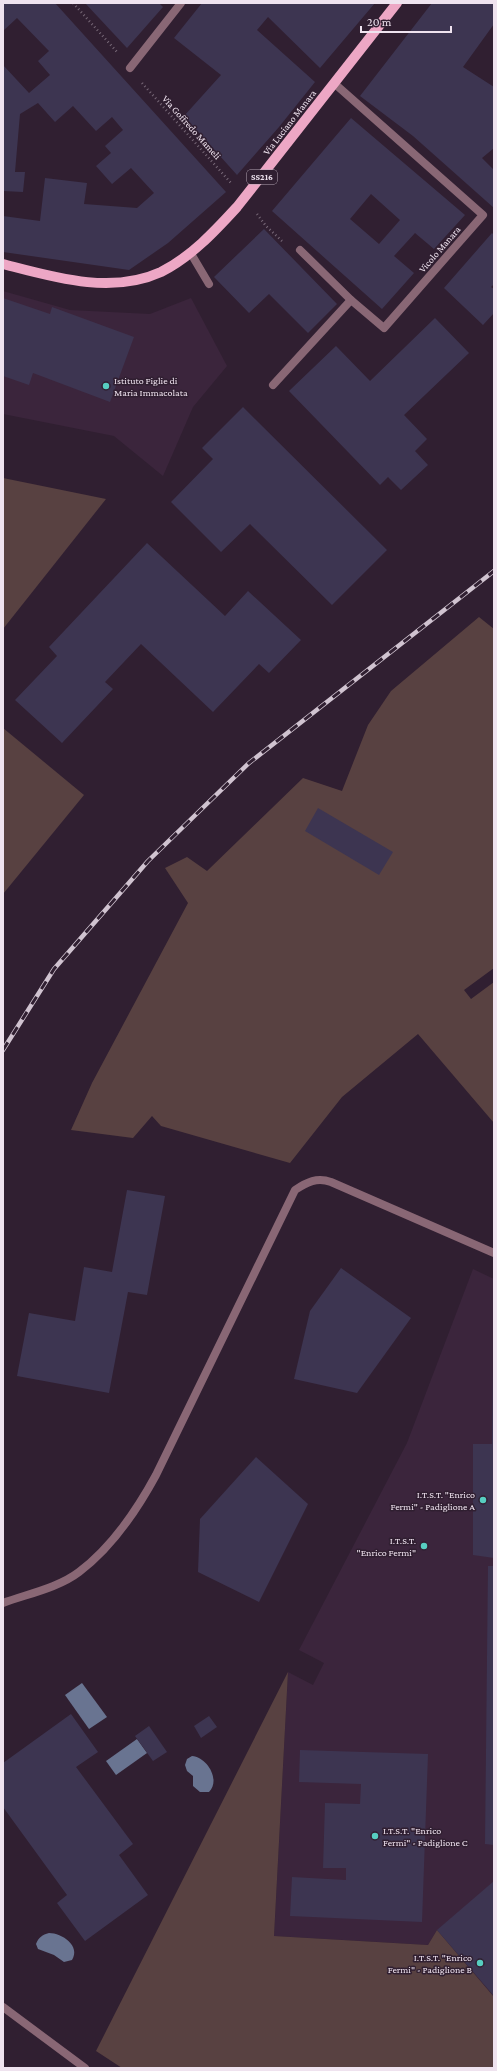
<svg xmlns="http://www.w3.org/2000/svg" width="497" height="2071" font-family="'Crimson Pro',serif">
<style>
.built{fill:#3b253c}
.green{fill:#584141}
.water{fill:#697491}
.building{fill:#3d3551;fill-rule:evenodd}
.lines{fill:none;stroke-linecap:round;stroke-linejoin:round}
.path{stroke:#786978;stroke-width:2.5;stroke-dasharray:1 3;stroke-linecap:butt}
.service{stroke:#896775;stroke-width:8}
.minor{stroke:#896775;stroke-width:8}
.primary{stroke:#eda7c5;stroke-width:10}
.rail-casing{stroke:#d0c3d0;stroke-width:4.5}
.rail{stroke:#301f31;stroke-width:3;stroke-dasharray:9;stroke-linecap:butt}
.poi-dot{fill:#57cec1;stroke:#301f31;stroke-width:1.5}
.labels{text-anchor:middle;stroke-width:3;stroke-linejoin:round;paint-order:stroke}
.shield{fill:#301f31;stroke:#b6a8b6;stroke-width:1}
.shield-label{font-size:9px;font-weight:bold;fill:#efe3ef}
.street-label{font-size:10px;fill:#efe3ef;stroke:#301f31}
.poi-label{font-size:10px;fill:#efe3ef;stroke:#301f31;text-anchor:end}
</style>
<rect width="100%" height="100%" fill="#301f31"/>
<g class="built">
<path d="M3 291 70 310 150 314 191 298 227 366 193 407 163 476 114 436 3 414Z"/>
<path d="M473 1269 494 1279V1997L437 1930 428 1945 274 1936 288 1672 313 1685 324 1663 299 1650 407 1443Z"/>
</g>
<g class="green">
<path d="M3 478 106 499 3 629Z"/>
<path d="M479 617 494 629V968L464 990 471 999 494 982V1123L418 1034 342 1097 290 1163 161 1126 152 1116 133 1138 71 1130 92 1083 188 903 165 868 187 857 207 871 303 778 342 791 368 725 391 691Z"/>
<path d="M3 728 84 795 3 894Z"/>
<path d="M288 1672 274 1936 428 1945 437 1930 494 1997V2068H122L96 2051Z"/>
</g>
<g class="water">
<path d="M82 1683 107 1717 89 1729 65 1695Z"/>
<path d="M137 1739 147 1753 116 1775 106 1761Z"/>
<path d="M192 1756C207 1757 221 1780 209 1792H200L193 1786V1776L187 1771 185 1765 187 1759Z"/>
<path d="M49 1933C62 1933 81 1946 72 1960L64 1962 54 1955 38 1949 36 1944C39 1937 42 1935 49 1933Z"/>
</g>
<g class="building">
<path d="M3 3H55L226 192 168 243 129 270 3 252V216L40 221 45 178 87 183 84 204 137 208 154 193 131 168 112 184 96 166 111 153 105 146 123 130 112 117 96 131 73 106 55 122 38 103 20 114 15 172H25L23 192 3 191V65L29 93 50 75 38 61 49 51 17 18 3 31Z"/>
<path d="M85 3H159L163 7 127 48Z"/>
<path d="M202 3H375L320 68 268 17 257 30 315 82 279 127 237 175 184 116 221 75 174 38Z"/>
<path d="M432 3H494V24L463 67 494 87V148L482 158 493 169 494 168V208L413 136 360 96Z"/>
<path d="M351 118 465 215 434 249 415 233 394 256 414 273 382 309 272 211ZM371 194 400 220 379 244 350 219Z"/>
<path d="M264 229 337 304 308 333 269 294 249 313 214 277Z"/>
<path d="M492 233 494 235V284L491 287 494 289V313L483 325 444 288Z"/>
<path d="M3 298 50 314 52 307 134 337 110 402 33 373 29 385 3 376Z"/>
<path d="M435 318 469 353 404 415 427 439 415 451 428 465 401 490 388 477 380 485 289 391 336 346 370 381Z"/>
<path d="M243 407 387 550 332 605 250 524 221 552 171 502 213 459 202 448Z"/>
<path d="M147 543 225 616 248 591 301 640 269 673 259 664 213 712 141 644 105 682 113 689 62 743 15 700 57 656 49 647Z"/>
<path d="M318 808 393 852 379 875 305 831Z"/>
<path d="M127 1190 165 1196 147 1295 128 1292 109 1393 17 1376 29 1313 75 1321 84 1267 112 1272Z"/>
<path d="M341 1268 411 1318 357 1393 294 1379 310 1311Z"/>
<path d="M493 1370H494V1558L473 1555V1444H492Z"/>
<path d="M256 1457 308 1504 259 1602 198 1572 200 1519Z"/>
<path d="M488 1566H494V1845L485 1844Z"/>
<path d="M71 1714 98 1752 76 1767 133 1844 119 1855 148 1895 85 1941 57 1903 67 1895 3 1807V1763Z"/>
<path d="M209 1716 217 1727 201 1738 194 1726Z"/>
<path d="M149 1726 167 1752 153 1761 135 1736Z"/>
<path d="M300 1750 428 1754 422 1922 290 1916 292 1877 346 1880V1868H323L325 1803 360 1804 361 1784 299 1782Z"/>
<path d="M494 1881V1996L437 1930Z"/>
</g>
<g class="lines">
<g class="path">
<path d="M73 3 118 53"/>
<path d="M142 83 231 183"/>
<path d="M257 214 266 226 282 241"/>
</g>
<g class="service">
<path d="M300 250 351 300"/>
<path d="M190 252 209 284"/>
<path d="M273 385 351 300 384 328 483 215 335 84"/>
<path d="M3 1603C27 1594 58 1588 79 1572 111 1548 137 1510 156 1475L295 1190C307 1182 317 1177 331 1182L494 1253"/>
<path d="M3 2007 85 2068"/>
</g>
<path class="minor" d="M130 68 181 3"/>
<path class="primary" d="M3 264C53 277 111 295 161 272 191 257 215 231 237 207L397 3"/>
<defs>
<path id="rail" d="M3 1050 54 969 148 861 249 763 494 571"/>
</defs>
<use href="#rail" class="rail-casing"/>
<use href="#rail" class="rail"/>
</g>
<g class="poi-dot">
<circle cx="106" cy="386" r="4"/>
<circle cx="483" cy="1500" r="4"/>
<circle cx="424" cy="1546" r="4"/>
<circle cx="375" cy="1836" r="4"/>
<circle cx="480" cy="1963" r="4"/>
</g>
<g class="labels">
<rect class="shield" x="247" y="170" width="30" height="14" rx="3"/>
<g class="shield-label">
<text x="262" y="180">SS216</text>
</g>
<g class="street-label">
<text transform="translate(289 122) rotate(-52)" y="4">Via Luciano Manara</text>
<text transform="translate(192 127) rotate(48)" y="4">Via Goffredo Mameli</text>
<text transform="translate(439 249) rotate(-49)" y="4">Vicolo Manara</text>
</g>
<g class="poi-label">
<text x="114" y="384" text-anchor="start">Istituto Figlie di<tspan x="114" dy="12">Maria Immacolata</tspan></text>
<text x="475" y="1498">I.T.S.T. "Enrico<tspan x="475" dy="12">Fermi" - Padiglione A</tspan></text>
<text x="416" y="1544">I.T.S.T.<tspan x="416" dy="12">"Enrico Fermi"</tspan></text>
<text x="383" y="1834" text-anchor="start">I.T.S.T. "Enrico<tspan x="383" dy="12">Fermi" - Padiglione C</tspan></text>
<text x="472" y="1961">I.T.S.T. "Enrico<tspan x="472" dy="12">Fermi" - Padiglione B</tspan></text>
</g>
</g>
<rect width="497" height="2071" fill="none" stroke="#efe3ef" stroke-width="8"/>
<path d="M361 26v6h90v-6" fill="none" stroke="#efe3ef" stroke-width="2"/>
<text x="367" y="26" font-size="12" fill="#efe3ef" stroke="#301f31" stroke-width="3" paint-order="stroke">20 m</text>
</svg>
